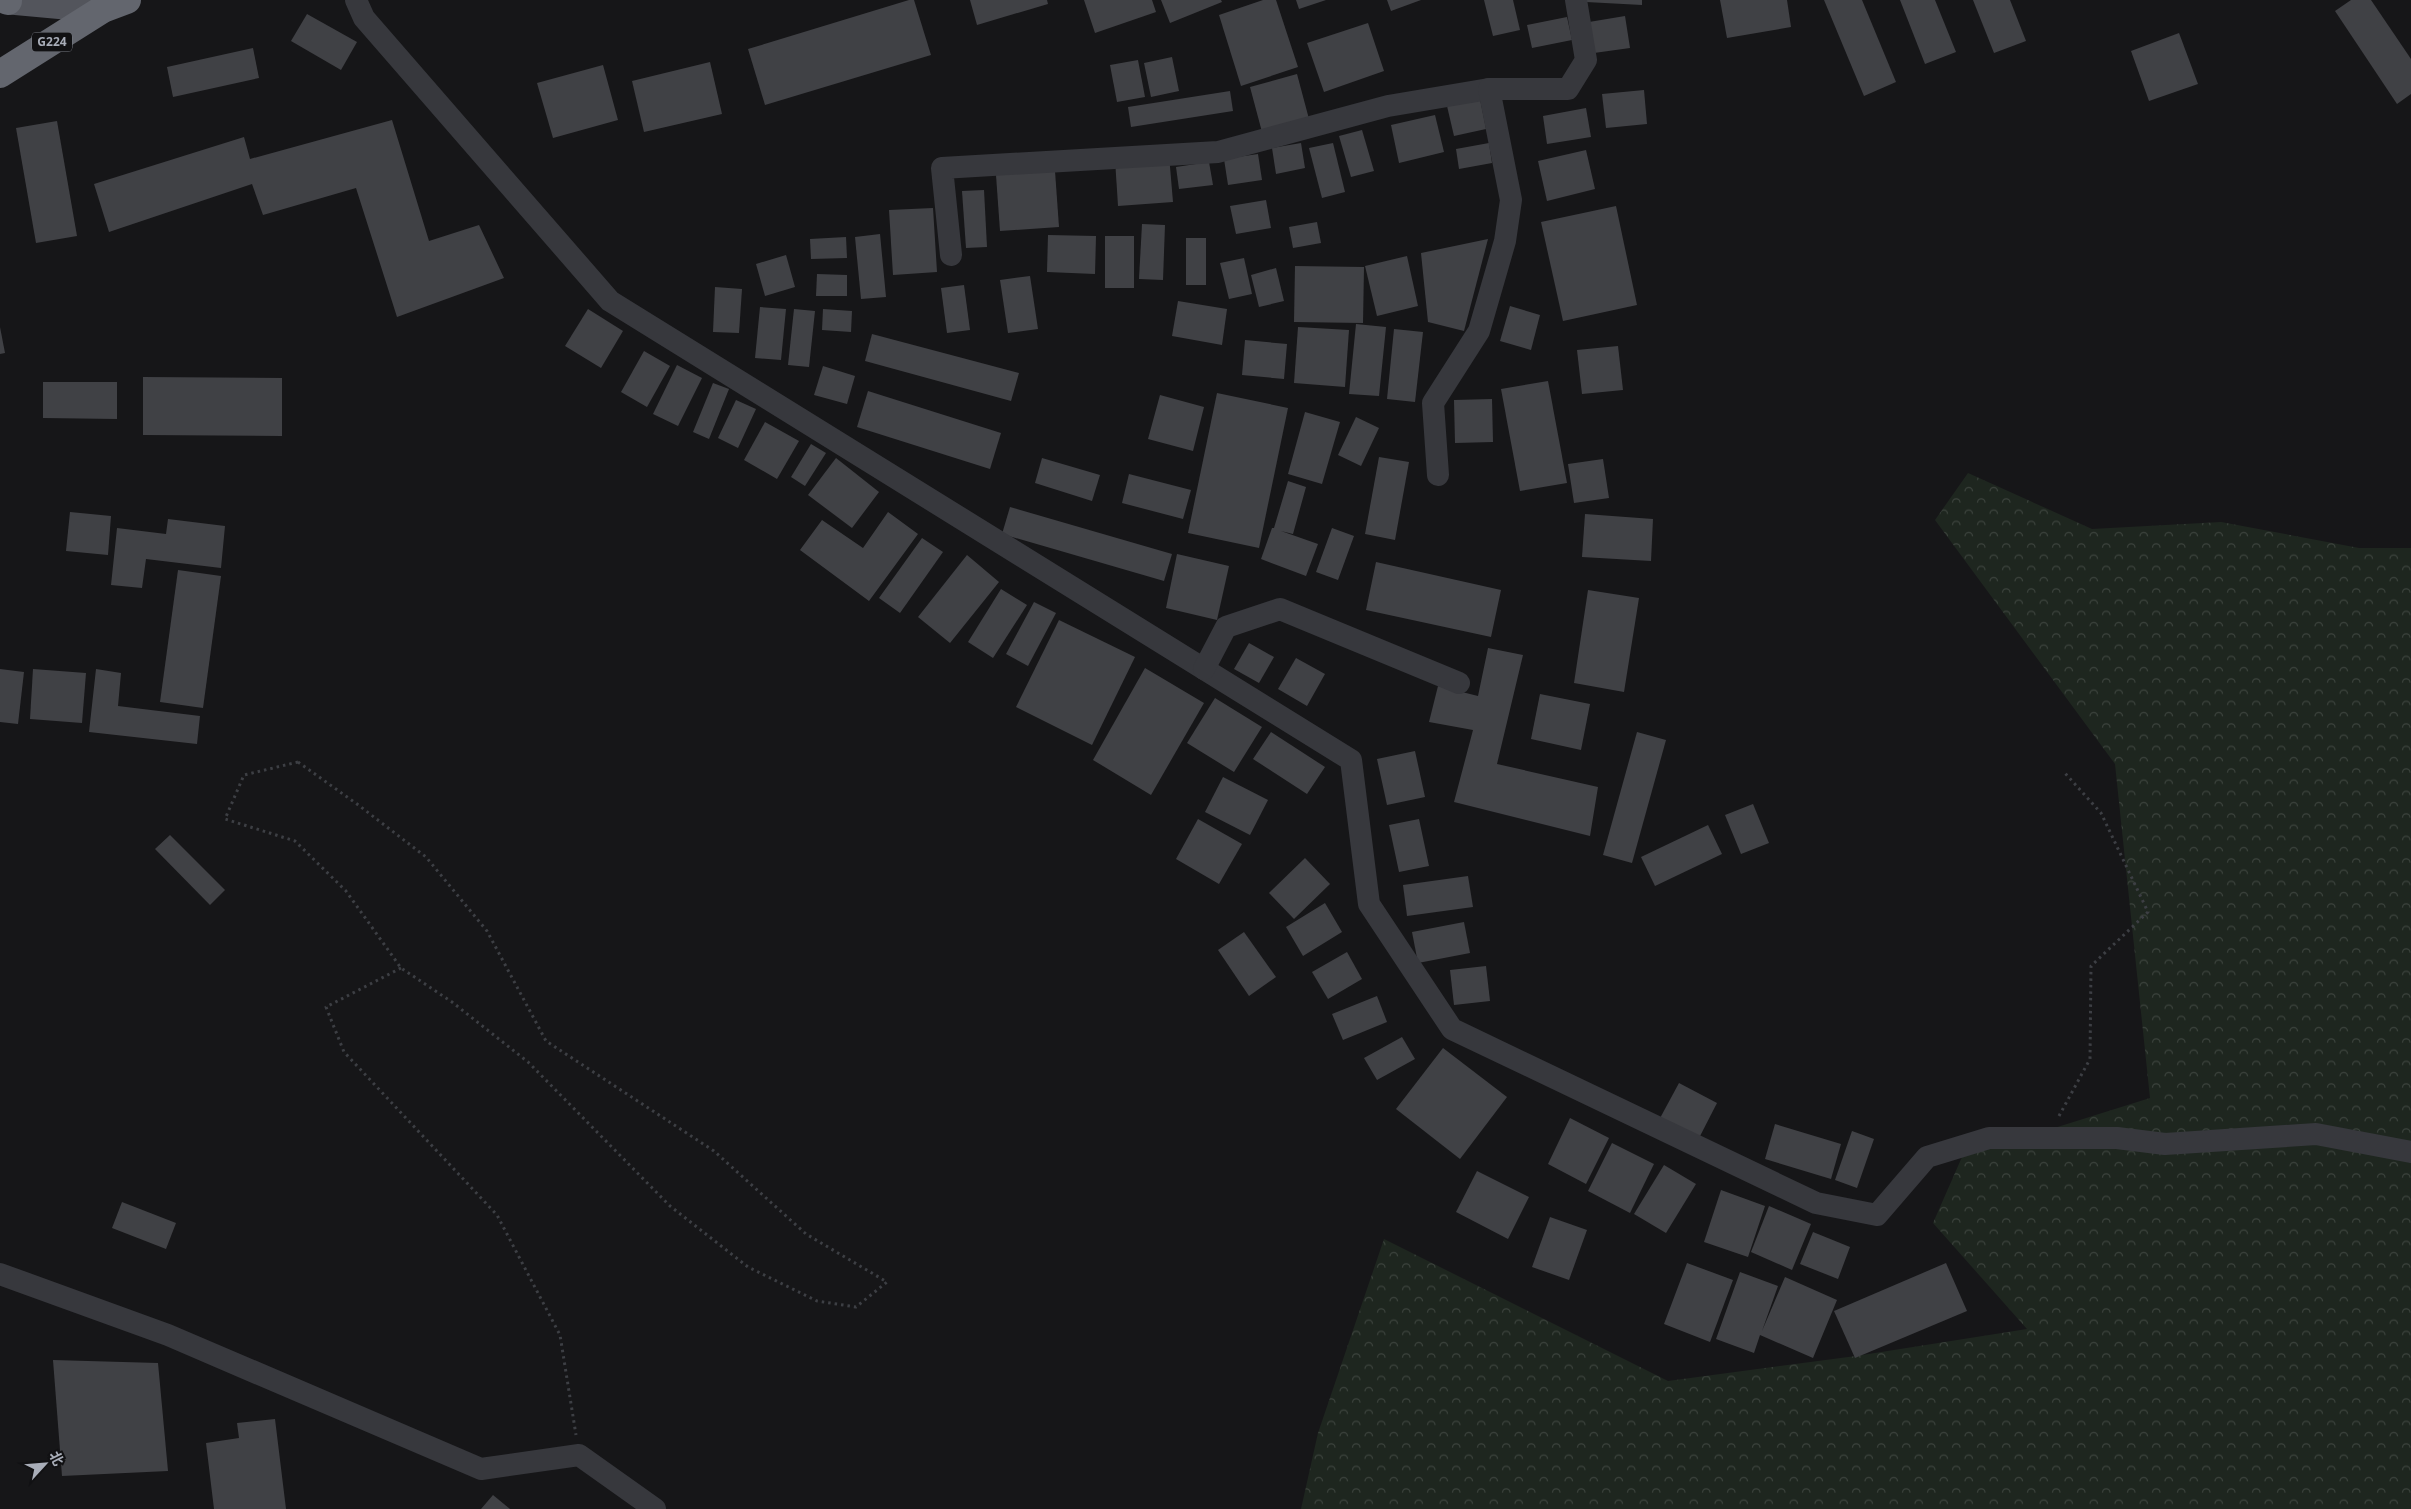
<svg xmlns="http://www.w3.org/2000/svg" width="2411" height="1509" font-family="'Open Sans','Noto Sans SC',sans-serif">
<style>
.forest{fill:url(#forest-crowns)}
.building{fill:#404145}
.lines{fill:none;stroke-linecap:round;stroke-linejoin:round}
.path{stroke:#3d3f44;stroke-width:3;stroke-dasharray:2.5 4;stroke-linecap:butt}
.minor{stroke:#37383d;stroke-width:22}
.major{stroke:#53555c;stroke-width:28}
.highway{stroke:#63666e;stroke-width:28}
.labels{text-anchor:middle;stroke-width:4;stroke-linejoin:round;paint-order:stroke}
.shield{fill:#111113;stroke:#7b7e86;stroke-width:1}
.shield-label{font-size:12px;font-weight:bold;fill:#a8adb8}
</style>
<defs>
<pattern id="forest-crowns" width="20" height="18" patternUnits="userSpaceOnUse" patternTransform="scale(1.25)"><rect width="20" height="18" fill="#1e261f"/><path d="M2 6a3 3 0 1 1 6 0M12 15a3 3 0 1 1 6 0" fill="none" stroke="#3c433d"/></pattern>
</defs>
<rect width="100%" height="100%" fill="#161618"/>
<path class="forest" d="M1968 473 2092 529 2221 522 2359 548H2411V1509H1301L1318 1433 1384 1239 1668 1381 1856 1356 2027 1329 1933 1223 1962 1157 2150 1098 2115 764 1935 520Z"/>
<g class="building">
<path d="M909 0H914L931 55 765 105 748 49Z"/>
<path d="M970 0H1047L1048 4 977 25Z"/>
<path d="M1084 0H1152L1156 12 1095 33Z"/>
<path d="M1161 0H1221L1222 2 1170 23Z"/>
<path d="M1263 0H1276L1298 67 1241 86 1219 15Z"/>
<path d="M1296 0H1326L1299 9Z"/>
<path d="M1387 0H1421L1391 11Z"/>
<path d="M1484 0H1513L1520 30 1493 36Z"/>
<path d="M1586 0H1642V5L1586 2Z"/>
<path d="M1720 0H1787L1791 27 1727 38Z"/>
<path d="M1824 0H1862L1896 82 1864 96Z"/>
<path d="M1900 0H1935L1956 52 1925 64Z"/>
<path d="M1973 0H2010L2026 41 1994 53Z"/>
<path d="M2351 0H2371L2411 59V94L2397 104 2335 11Z"/>
<path d="M307 14 357 42 341 70 291 41Z"/>
<path d="M1625 16 1630 48 1594 53 1589 22Z"/>
<path d="M1567 17 1572 40 1532 48 1527 25Z"/>
<path d="M1368 23 1384 71 1324 92 1307 43Z"/>
<path d="M2179 33 2198 84 2149 101 2131 51Z"/>
<path d="M253 48 259 78 173 97 167 67Z"/>
<path d="M1172 57 1179 91 1151 97 1144 63Z"/>
<path d="M1138 60 1145 97 1117 102 1110 65Z"/>
<path d="M710 62 722 114 644 132 632 81Z"/>
<path d="M603 65 618 120 553 138 537 83Z"/>
<path d="M1297 74 1309 119 1262 132 1250 87Z"/>
<path d="M1644 90 1647 124 1606 128 1602 94Z"/>
<path d="M1230 91 1233 111 1131 127 1128 107Z"/>
<path d="M1480 99 1486 129 1454 136 1447 106Z"/>
<path d="M1586 108 1591 137 1547 144 1543 116Z"/>
<path d="M1435 115 1444 152 1399 163 1391 125Z"/>
<path d="M392 120 429 241 479 225 504 278 397 317 356 188 263 215 252 184 109 232 94 184 244 137 250 159Z"/>
<path d="M57 121 77 236 36 243 16 128Z"/>
<path d="M1362 130 1374 171 1351 177 1339 136Z"/>
<path d="M1301 143 1305 168 1276 174 1272 148Z"/>
<path d="M1333 143 1345 192 1322 198 1309 148Z"/>
<path d="M1489 143 1492 163 1459 169 1456 149Z"/>
<path d="M1586 150 1595 189 1547 201 1538 161Z"/>
<path d="M1258 154 1262 180 1228 185 1224 159Z"/>
<path d="M1169 155 1173 202 1118 206 1115 159Z"/>
<path d="M1209 162 1213 185 1179 189 1176 167Z"/>
<path d="M1055 171 1059 227 1000 231 996 175Z"/>
<path d="M984 190 987 247 966 248 962 191Z"/>
<path d="M1266 200 1271 228 1236 234 1230 206Z"/>
<path d="M1616 206 1637 305 1563 321 1541 222Z"/>
<path d="M933 208 937 272 893 275 889 210Z"/>
<path d="M1317 222 1321 243 1293 248 1289 227Z"/>
<path d="M1142 224 1165 225 1163 280 1139 279Z"/>
<path d="M880 234 886 297 861 299 855 237Z"/>
<path d="M1048 235 1096 236 1095 274 1047 272Z"/>
<rect x="1105" y="236" width="29" height="52"/>
<path d="M846 237 847 258 811 259 810 239Z"/>
<rect x="1186" y="238" width="20" height="47"/>
<path d="M1488 239 1464 331 1428 322 1421 253Z"/>
<path d="M786 255 795 287 765 296 756 264Z"/>
<path d="M1407 256 1418 306 1377 316 1365 266Z"/>
<path d="M1244 258 1252 294 1229 299 1220 263Z"/>
<path d="M1295 266 1364 267 1363 323 1294 322Z"/>
<path d="M1276 268 1284 301 1259 307 1251 275Z"/>
<path d="M817 274 847 275V296H816Z"/>
<path d="M1030 276 1038 329 1008 333 1000 280Z"/>
<path d="M964 285 970 330 947 333 941 288Z"/>
<path d="M715 287 742 289 739 333 713 332Z"/>
<path d="M1178 301 1227 309 1222 345 1172 336Z"/>
<path d="M1510 306 1540 315 1531 350 1500 341Z"/>
<path d="M760 307 786 309 781 360 755 358Z"/>
<path d="M588 309 623 331 601 368 565 346Z"/>
<path d="M794 309 815 311 809 367 788 365Z"/>
<path d="M823 309 852 311 851 332 822 330Z"/>
<path d="M1356 324 1386 327 1379 396 1349 394Z"/>
<path d="M0 327 5 353 0 354Z"/>
<path d="M1298 327 1349 330 1345 387 1294 383Z"/>
<path d="M1394 329 1423 332 1415 402 1387 399Z"/>
<path d="M872 334 1019 373 1011 401 865 361Z"/>
<path d="M1245 340 1287 344 1284 379 1242 375Z"/>
<path d="M1618 346 1623 390 1582 394 1577 350Z"/>
<path d="M644 351 670 366 647 407 621 392Z"/>
<path d="M677 365 702 378 678 426 653 414Z"/>
<path d="M823 366 855 376 847 404 814 395Z"/>
<path d="M143 377 282 378V436L143 435Z"/>
<path d="M1548 381 1567 483 1520 491 1501 389Z"/>
<path d="M43 382H117V419L43 418Z"/>
<path d="M713 383 729 389 709 439 693 432Z"/>
<path d="M868 391 1001 433 990 469 857 427Z"/>
<path d="M1217 393 1288 408 1259 548 1188 533Z"/>
<path d="M1160 395 1204 407 1193 451 1148 439Z"/>
<path d="M1492 399 1493 442 1455 443 1454 400Z"/>
<path d="M736 400 756 409 738 448 718 438Z"/>
<path d="M1305 412 1340 422 1322 484 1288 474Z"/>
<path d="M1356 417 1379 428 1361 466 1338 455Z"/>
<path d="M765 422 799 441 777 479 744 460Z"/>
<path d="M811 444 826 453 805 486 791 477Z"/>
<path d="M1379 457 1409 462 1395 540 1365 534Z"/>
<path d="M836 458 879 492 852 528 808 495Z"/>
<path d="M1042 458 1100 475 1092 501 1035 483Z"/>
<path d="M1603 459 1609 498 1574 503 1568 464Z"/>
<path d="M1129 474 1191 490 1183 519 1122 503Z"/>
<path d="M1288 481 1306 487 1293 534 1281 531 1318 544 1306 576 1261 559 1272 528H1274Z"/>
<path d="M1010 507 1172 554 1164 581 1002 534Z"/>
<path d="M70 512 111 516 108 555 66 551Z"/>
<path d="M888 512 918 534 869 601 800 550 822 520 863 548Z"/>
<path d="M1585 514 1653 519 1651 561 1582 557Z"/>
<path d="M168 519 225 526 221 568 146 559 142 588 111 585 117 528 166 534Z"/>
<path d="M1332 528 1354 536 1338 580 1316 572Z"/>
<path d="M922 538 943 552 900 613 879 598Z"/>
<path d="M1177 554 1229 566 1217 620 1166 608Z"/>
<path d="M967 555 999 582 950 643 918 617Z"/>
<path d="M1376 562 1501 590 1491 637 1366 610Z"/>
<path d="M178 570 221 576 203 708 160 702Z"/>
<path d="M1001 589 1027 605 993 658 968 642Z"/>
<path d="M1588 590 1639 598 1624 692 1574 683Z"/>
<path d="M1034 602 1056 613 1028 666 1006 654Z"/>
<path d="M1059 620 1135 657 1092 745 1016 707Z"/>
<path d="M1249 643 1274 657 1259 683 1234 669Z"/>
<path d="M1488 648 1523 655 1497 764 1598 787 1590 836 1454 802 1473 730 1429 722 1438 686 1478 696Z"/>
<path d="M1296 658 1325 674 1307 706 1278 689Z"/>
<path d="M1145 668 1204 703 1151 795 1093 760Z"/>
<path d="M0 669 24 672 18 724 0 722Z"/>
<path d="M33 669 86 673 82 723 30 719Z"/>
<path d="M96 669 121 673 118 706 200 716 197 744 89 732Z"/>
<path d="M1540 694 1590 704 1581 750 1531 739Z"/>
<path d="M1215 698 1262 727 1234 772 1187 743Z"/>
<path d="M1271 732 1325 767 1307 794 1253 759Z"/>
<path d="M1637 732 1666 740 1632 863 1603 855Z"/>
<path d="M1415 751 1425 797 1387 805 1377 759Z"/>
<path d="M1223 777 1268 800 1250 835 1205 812Z"/>
<path d="M1753 804 1769 843 1741 854 1725 815Z"/>
<path d="M1198 819 1242 844 1219 884 1176 859Z"/>
<path d="M1419 819 1429 866 1399 872 1389 825Z"/>
<path d="M1708 825 1722 854 1655 886 1641 857Z"/>
<path d="M170 835 225 890 210 905 155 849Z"/>
<path d="M1305 858 1330 884 1294 919 1269 893Z"/>
<path d="M1468 876 1473 907 1407 916 1403 885Z"/>
<path d="M1325 903 1342 932 1303 956 1286 927Z"/>
<path d="M1464 922 1470 953 1418 963 1412 932Z"/>
<path d="M1244 932 1276 977 1249 996 1218 950Z"/>
<path d="M1347 952 1362 979 1328 999 1312 972Z"/>
<path d="M1486 966 1490 1001 1454 1005 1450 970Z"/>
<path d="M1377 996 1387 1022 1343 1040 1332 1014Z"/>
<path d="M1402 1037 1415 1059 1377 1080 1364 1058Z"/>
<path d="M1443 1048 1507 1097 1460 1159 1396 1109Z"/>
<path d="M1679 1083 1717 1103 1698 1140 1659 1120Z"/>
<path d="M1570 1118 1609 1138 1586 1184 1548 1164Z"/>
<path d="M1775 1124 1841 1144 1831 1179 1765 1159Z"/>
<path d="M1852 1131 1874 1139 1857 1188 1835 1180Z"/>
<path d="M1612 1143 1654 1164 1630 1213 1588 1191Z"/>
<path d="M1664 1165 1696 1184 1666 1233 1634 1214Z"/>
<path d="M1477 1171 1529 1197 1508 1239 1456 1212Z"/>
<path d="M1721 1190 1765 1206 1748 1257 1704 1242Z"/>
<path d="M122 1202 176 1223 166 1249 112 1228Z"/>
<path d="M1769 1206 1811 1224 1792 1270 1751 1252Z"/>
<path d="M1550 1217 1587 1230 1569 1280 1532 1267Z"/>
<path d="M1813 1232 1850 1247 1838 1279 1800 1264Z"/>
<path d="M1687 1263 1733 1280 1710 1342 1664 1324Z"/>
<path d="M1946 1263 1967 1311 1855 1358 1834 1311Z"/>
<path d="M1740 1272 1778 1286 1762 1331 1785 1277 1837 1300 1813 1358 1760 1335 1754 1353 1716 1339Z"/>
<path d="M53 1360 158 1363 168 1471 62 1476Z"/>
<path d="M275 1419 286 1509H214L206 1443 239 1438 237 1423Z"/>
<path d="M493 1495 510 1509H481Z"/>
</g>
<g class="lines">
<g class="path">
<path d="M298 762 357 804 426 857 487 931 546 1041 714 1151 806 1234 887 1282 856 1307 817 1301 748 1267 670 1206 528 1062 452 1002 401 968 346 891 295 841 225 819 244 775Z"/>
<path d="M401 968 326 1007 344 1052 497 1215 560 1335 576 1435"/>
<path d="M2059 1116 2090 1059 2091 966 2148 912 2101 813 2064 772"/>
</g>
<g class="minor">
<path d="M356 0 364 18 610 301 1351 760 1369 904 1452 1029 1816 1203 1877 1215 1927 1157 1989 1138H2117L2165 1144 2316 1134 2411 1152"/>
<path d="M951 255 942 168 1218 152 1388 106 1489 89"/>
<path d="M1438 475 1433 403 1479 331 1505 241 1511 200 1489 89H1568L1586 60 1576 0"/>
<path d="M1204 669 1226 627 1280 609 1459 683"/>
<path d="M0 1274 168 1335 481 1469 579 1455 655 1509"/>
</g>
<path class="major" d="M5 0 103 9"/>
<g class="highway">
<path d="M7 0 8 1"/>
<path d="M0 74 103 9 127 0"/>
</g>
</g>
<g class="labels">
<rect class="shield" x="32" y="32.5" width="40" height="19" rx="4"/>
<g class="shield-label">
<text x="52" y="46">G224</text>
</g>
</g>
<g transform="translate(45 1464) rotate(64)" stroke="#111113" stroke-width="4" paint-order="stroke">
<path d="M0-4L9 19L0 12L-9 19Z" fill="#a8adb8"/>
<text y="-8" font-size="14" font-weight="bold" text-anchor="middle" fill="#a8adb8">北</text>
</g>
</svg>
